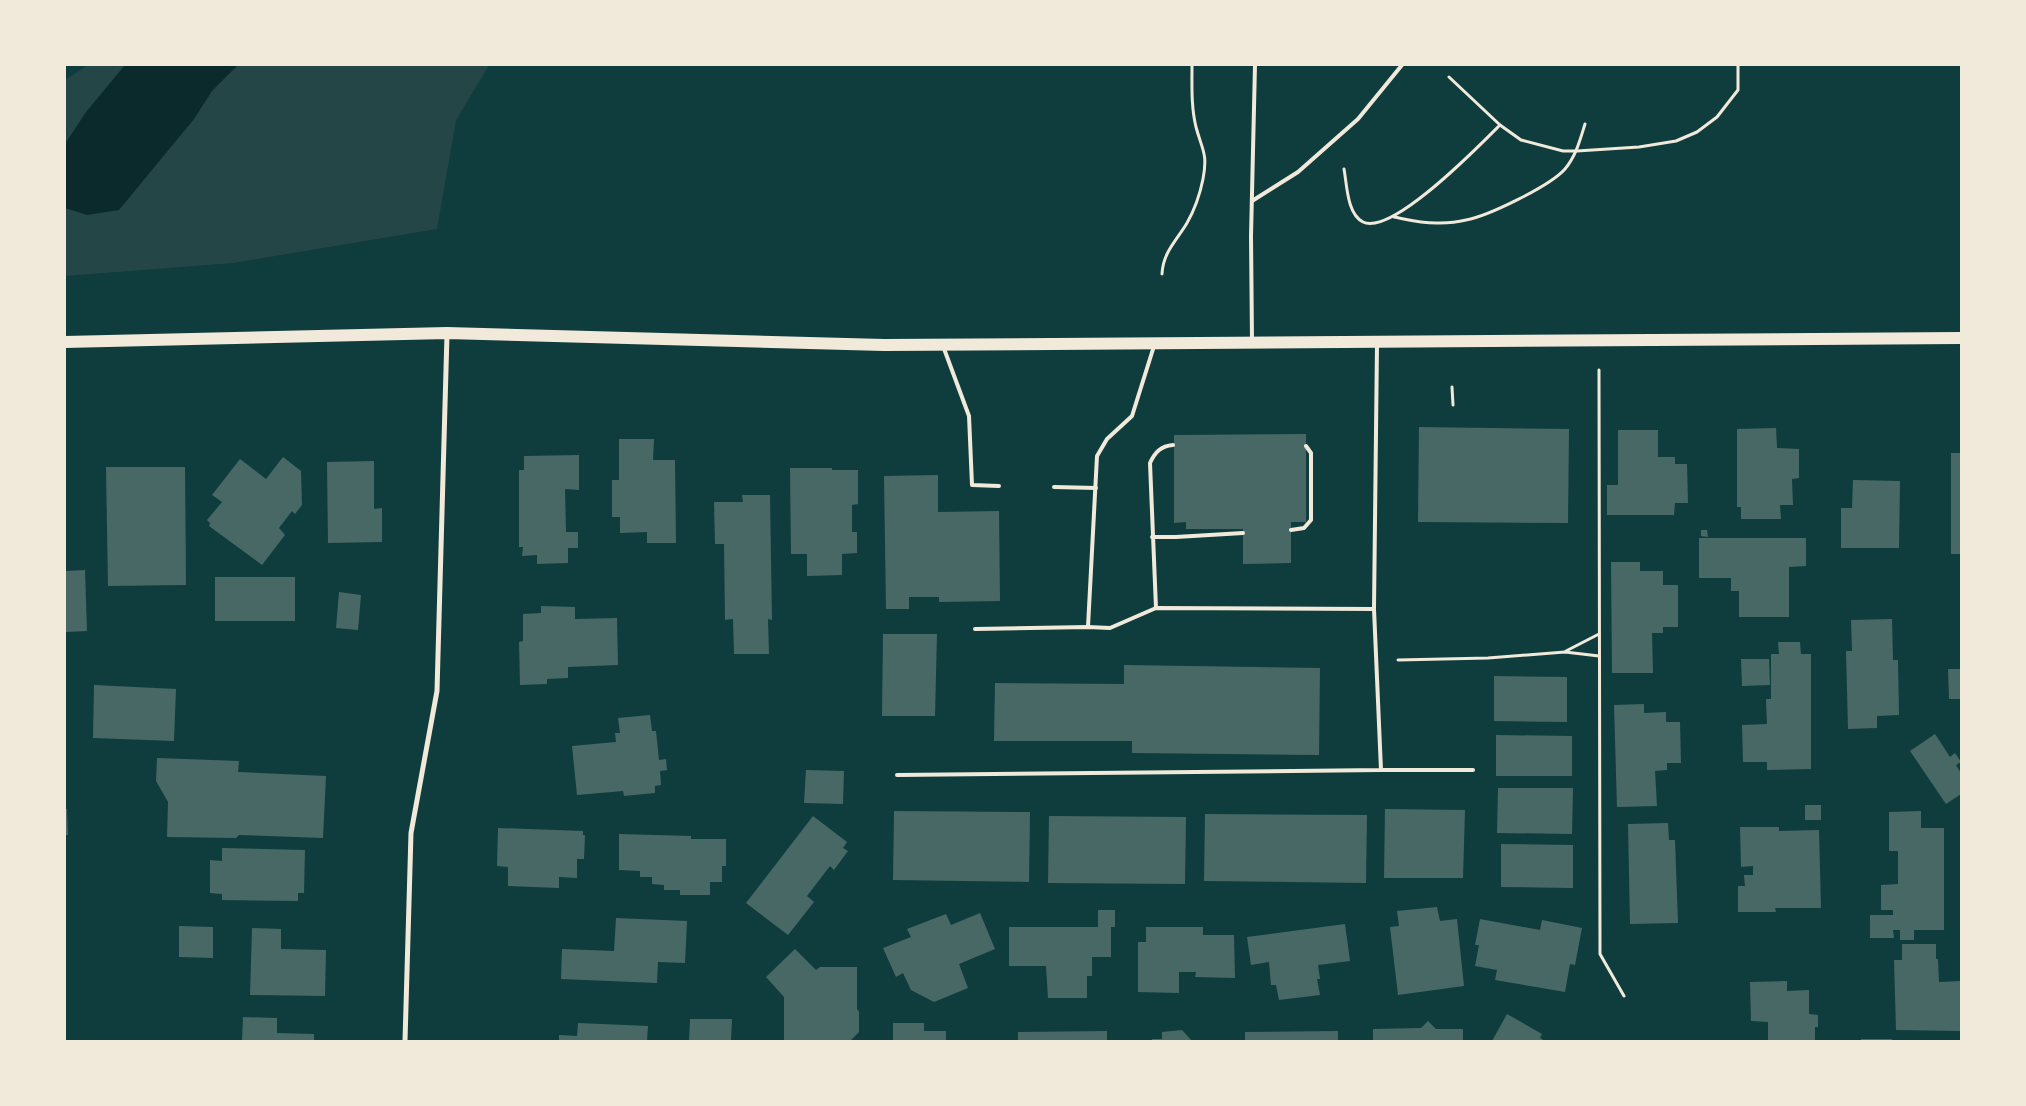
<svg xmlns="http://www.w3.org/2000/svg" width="2026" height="1106" font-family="'Fira Sans Condensed',sans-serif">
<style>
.green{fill:#244646}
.water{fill:#0a2a2b}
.building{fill:#486865}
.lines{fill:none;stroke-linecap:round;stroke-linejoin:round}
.path{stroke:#f1e9da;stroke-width:3}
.service{stroke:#f1e9da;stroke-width:4}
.minor{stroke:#f1e9da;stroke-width:5}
.primary{stroke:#f1e9da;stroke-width:12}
</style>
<rect width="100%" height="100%" fill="#0f3d3e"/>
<path class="green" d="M88 65H489L456 120 437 229 233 263 65 276V80Z"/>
<path class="water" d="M125 65H238L212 91 194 119 119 210 87 215 65 208V144L86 112Z"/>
<g class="building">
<path d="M1419 427 1569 429 1568 523 1418 522Z"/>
<path d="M1776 428 1777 448 1799 449V478L1792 479 1793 505H1780L1781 519H1741V507H1737V429Z"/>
<path d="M1618 430H1658V457H1675V464H1687L1688 503H1675L1674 515H1607V485H1618Z"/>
<path d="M1306 434V522H1291V563L1243 564V529H1186V522L1174 523V435Z"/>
<path d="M619 439H654L653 460H675L676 543H647V532L620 533V517H612V480H619Z"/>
<rect x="1951" y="453" width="10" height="101"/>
<path d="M579 455V490L565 489 566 532H578V548H568V563L537 564V555L522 556 523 547H519V470H524V456Z"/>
<path d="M283 457 301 471 302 505 295 514 292 511 279 528 285 535 262 565 209 526 210 523 207 520 222 502 212 495 240 459 266 479Z"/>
<path d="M374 461V509L382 508V542L328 543 327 462Z"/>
<path d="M106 467H185L186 585 108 586Z"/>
<path d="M790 468H832V470H858V504L852 505V532H857V553L842 554V575L807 576V554H791Z"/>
<path d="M938 475V512L999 511 1000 601 939 602V597H909V609H886L884 476Z"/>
<path d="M1853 480 1900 481 1899 548H1841V508H1852Z"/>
<path d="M742 495H770L772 620 768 619 769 654H734L733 619 725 620 724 544H715L714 502H743Z"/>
<path d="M1701 530H1707L1708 537 1701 536Z"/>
<path d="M1699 538H1806V566L1789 567V617H1739V591H1731V578H1699Z"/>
<path d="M1611 562H1640V571H1663V585H1678V627H1663V633H1652L1653 673H1612Z"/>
<path d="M85 570 87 631 65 632V571Z"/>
<rect x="215" y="577" width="80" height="44"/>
<path d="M339 592 361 595 358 630 336 628Z"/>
<path d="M541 606 575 607V619L617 618 618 665 568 667V678L547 679V684L520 685 519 642 523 641V614L541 613Z"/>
<path d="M1892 619 1893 660H1898L1899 715 1877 716V728L1848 729 1846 651H1852L1851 620Z"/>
<path d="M883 634H937L935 716H882Z"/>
<path d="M1778 642H1800L1801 654H1811V769L1767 770V762H1743L1742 725 1767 724 1766 699H1771V654H1779Z"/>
<path d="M1741 659H1769L1770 685 1742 686Z"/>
<path d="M1124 665 1320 668 1319 755 1132 753V741H994L995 683 1124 684Z"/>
<path d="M1948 669H1961V699H1949Z"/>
<path d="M1494 676 1567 677V722L1494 721Z"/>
<path d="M94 685 176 689 174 741 93 738Z"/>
<path d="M1644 704V713L1666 712V722H1680L1681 763H1667V770L1655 771 1657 806 1617 807 1614 705Z"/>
<path d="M650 715 652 731H656L659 760 666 759 667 770 660 771 661 785 655 786V793L624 796 623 791 577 795 572 746 616 742 615 733H620L618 718Z"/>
<path d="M1935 734 1950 757 1955 753 1961 762 1956 765 1961 773V794L1946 804 1910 751Z"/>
<path d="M1496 735 1572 736V776H1496Z"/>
<path d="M157 758 239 761 238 772 326 776 323 838 239 835 236 838 167 837 168 802 156 781Z"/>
<path d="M806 770 844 771 843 804 804 803Z"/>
<path d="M1498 788H1573L1572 834 1497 833Z"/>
<rect x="1805" y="805" width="16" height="15"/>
<path d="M65 809H67L68 835H65Z"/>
<path d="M1385 809 1465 810 1463 878H1384Z"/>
<path d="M894 811 1030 812 1029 882 893 880Z"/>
<path d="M1921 811V828H1944V930H1914V940H1900V930H1893L1894 938H1870V915H1893V910H1881V885L1898 884V851H1889V812Z"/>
<path d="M1205 814 1367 815 1366 883 1204 881Z"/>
<path d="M813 816 847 842 843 848 848 851 834 870 830 866 807 896 814 902 788 935 746 903Z"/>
<path d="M1049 816 1186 817 1185 884 1048 883Z"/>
<path d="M1668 823 1669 840H1675L1678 923 1630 924 1628 824Z"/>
<path d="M1740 827H1779V831L1819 830 1821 908H1775L1776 912H1738V886H1745L1744 875H1753V866L1741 867Z"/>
<path d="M498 828 583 831V835H585L584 859H577V878L559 877V888L508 886V867L497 866Z"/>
<path d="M619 834 691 836V839H726V866H722V882H710V895H680V890H664V885L652 884V877H640V871L619 870Z"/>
<path d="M1501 844 1573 845V888L1501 887Z"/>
<path d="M222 848 305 850 304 893H298V901L222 900V894L210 893V860L222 861Z"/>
<path d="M1437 907 1440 921 1457 919 1464 986 1398 995 1390 927 1399 926 1397 911Z"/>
<path d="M1098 910H1115V927H1111V957H1092V976H1087V998H1048L1046 966H1009V927H1098Z"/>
<path d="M980 913 995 949 959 964 968 988 934 1002 911 990 903 973 896 977 883 948 911 937 907 929 946 914 951 925Z"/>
<path d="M616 918 687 921 685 963 658 962 657 983 561 979 562 949 614 951Z"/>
<path d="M1480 919 1540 930 1542 920 1582 928 1575 965 1570 964 1565 992 1495 980 1497 970 1475 966 1479 945H1475Z"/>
<path d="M1345 924 1350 961 1318 965 1320 979H1317L1320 995 1279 1000 1276 985H1271L1269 962 1251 965 1247 937Z"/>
<path d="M179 926 213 927V958L179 957Z"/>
<path d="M1146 927H1203V935H1234L1235 978 1195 977 1196 972H1179V993L1138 992V942H1146Z"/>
<path d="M252 928 281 929V949L326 950 325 996 250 995Z"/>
<path d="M1902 944H1936V959H1938L1939 982 1961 981V1031L1896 1030 1894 960H1902Z"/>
<path d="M795 949 816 970 820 967H857V1009L859 1012V1032L850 1041H784V997L766 977Z"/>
<path d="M1787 981V991L1809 990V1014L1818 1015V1027H1815V1041H1768V1022L1751 1021 1750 982Z"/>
<path d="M1507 1014 1542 1034 1540 1038 1545 1041H1492Z"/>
<path d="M243 1017 277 1018V1033L314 1034V1041H242Z"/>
<path d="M690 1019H732L731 1041H689Z"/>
<path d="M1428 1021 1436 1029H1463V1041H1373V1029L1421 1028Z"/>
<path d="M578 1023 648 1026 647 1041H559V1035L577 1036Z"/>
<path d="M893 1023H924V1031H946V1041H893Z"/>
<path d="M1182 1030 1192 1041H1152V1039H1162V1032Z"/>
<path d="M1107 1031V1041H1018V1032Z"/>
<path d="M1338 1031V1041H1245V1032Z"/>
<rect x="1861" y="1039" width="31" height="2"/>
</g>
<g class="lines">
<g class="path">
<path d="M1449 77 1500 125 1521 140 1563 151H1577L1639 147 1676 141 1697 132 1717 117 1738 90V65"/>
<path d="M1344 169C1347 185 1347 214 1363 222 1392 236 1479 146 1500 125"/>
<path d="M1394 217C1409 220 1424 224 1440 223 1448 223 1458 222 1466 220 1488 216 1550 186 1565 169 1576 156 1580 140 1585 124"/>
<path d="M1162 274C1163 252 1177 240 1187 223 1195 209 1200 194 1203 179 1208 153 1202 150 1196 127 1191 107 1192 85 1192 65"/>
<path d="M1599 370 1600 954 1624 996"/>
<path d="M1452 387 1453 405"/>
<path d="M1566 651 1599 634"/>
<path d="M1398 660 1488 658 1565 652 1599 656"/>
</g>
<g class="service">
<path d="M1252 201 1298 172 1358 119 1402 65"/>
<path d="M1252 341 1251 236 1255 65"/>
<path d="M943 346 969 416 972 485 999 486"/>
<path d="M1054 487 1096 488"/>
<path d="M1291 530 1304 528 1311 520V453L1306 446"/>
<path d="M1152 537H1176L1243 533"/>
<path d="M1156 608 1150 463C1155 452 1161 446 1173 445"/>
<path d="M1088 627 1097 456 1107 439 1132 416 1154 346"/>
<path d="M975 629 1088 627 1110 628 1156 608 1374 609 1377 344"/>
<path d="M1381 770H1473"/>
<path d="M897 775 1381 770 1374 609"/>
</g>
<path class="minor" d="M405 1041 411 833 437 691 447 334"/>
<path class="primary" d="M65 342 447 333 884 345 1961 338"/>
</g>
<rect width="2026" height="1106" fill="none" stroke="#f1e9da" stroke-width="132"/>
</svg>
